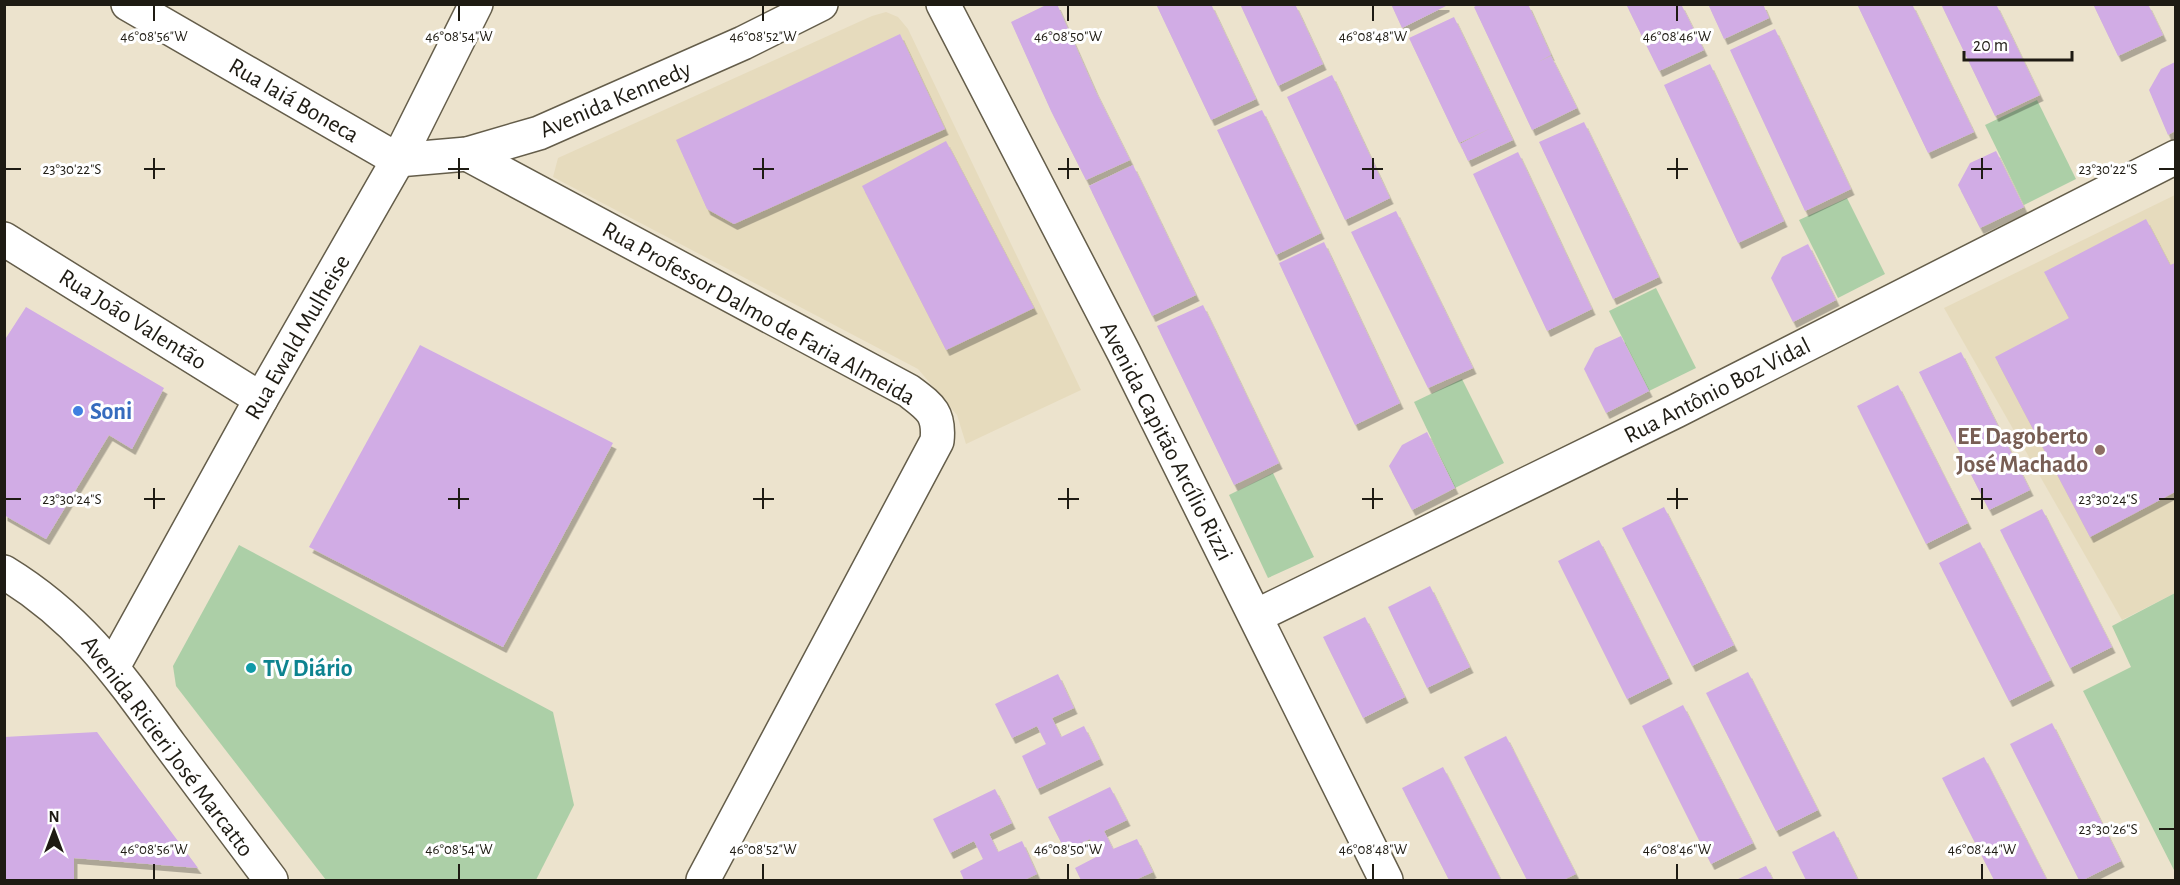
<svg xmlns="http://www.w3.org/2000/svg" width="2180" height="885" font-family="'Alegreya Sans',sans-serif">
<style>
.built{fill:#e6dbbd}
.green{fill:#accfa7}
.building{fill:#d1ace5;filter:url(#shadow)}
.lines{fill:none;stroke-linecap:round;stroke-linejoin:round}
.minor-casing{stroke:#645d4a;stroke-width:36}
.secondary-casing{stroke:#645d4a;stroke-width:36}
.minor{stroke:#fff;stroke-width:33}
.secondary{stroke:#fff;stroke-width:33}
.ticks{fill:none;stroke:#1e1b13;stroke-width:2}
.shop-dot{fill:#3f7fe0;stroke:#fff;stroke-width:2}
.education-dot{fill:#8d6e63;stroke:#fff;stroke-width:2}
.culture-dot{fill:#0f9aa8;stroke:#fff;stroke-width:2}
.labels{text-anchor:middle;stroke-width:6;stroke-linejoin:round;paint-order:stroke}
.street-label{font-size:24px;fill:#1e1b13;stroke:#fff}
.shop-label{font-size:24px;font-weight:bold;fill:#366cbe;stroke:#fff;text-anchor:start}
.education-label{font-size:24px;font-weight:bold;fill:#785e54;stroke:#fff;text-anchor:end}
.culture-label{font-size:24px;font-weight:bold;fill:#0d838f;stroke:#fff;text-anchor:start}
.ticks-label{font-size:15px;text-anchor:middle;fill:#1e1b13;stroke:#fff;stroke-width:6;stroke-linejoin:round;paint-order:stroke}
</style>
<defs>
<filter id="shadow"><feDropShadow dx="3.5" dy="6" stdDeviation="0" flood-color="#0004"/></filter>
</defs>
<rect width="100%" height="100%" fill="#ece3cd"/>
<g class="built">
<path d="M886 12 898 17 908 29 1081 390 966 444 957 415 918 369 553 177 558 158 872 16Z"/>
<path d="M2175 195V593L2122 620 1944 308Z"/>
</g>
<g class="green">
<path d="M2037 100 2076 179 2024 205 1985 125Z"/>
<path d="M1847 198 1885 274 1838 298 1799 220Z"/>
<path d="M1656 288 1696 368 1649 391 1609 311Z"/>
<path d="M1462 379 1504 463 1455 488 1414 402Z"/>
<path d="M1273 473 1314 557 1268 578 1229 495Z"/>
<path d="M239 545 553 712 574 805 536 880H326L176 686 173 666Z"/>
<path d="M2175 593V872L2083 691 2131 667 2112 626Z"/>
</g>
<g class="building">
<path d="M1048 4H1057L1095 90 1130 160 1086 180 1051 111 1011 22Z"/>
<path d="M1156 4H1211L1256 99 1211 120Z"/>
<path d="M1240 4H1295L1323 64 1278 86Z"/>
<path d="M1391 4H1446V6L1402 28Z"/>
<path d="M1479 4H1528L1551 55 1538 62 1551 56 1577 108 1532 130 1474 7Z"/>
<path d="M1626 4H1681L1704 50 1659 71Z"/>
<path d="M1708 4H1763L1769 18 1724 39Z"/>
<path d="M1857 4H1912L1974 132 1928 153Z"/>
<path d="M1941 4H1996L2040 95 1995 116Z"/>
<path d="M2093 4H2148L2163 35 2118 56Z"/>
<path d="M1454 17 1513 140 1468 161 1460 144 1489 129 1459 143 1409 38Z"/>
<path d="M1775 29 1851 189 1805 211 1730 50Z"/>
<path d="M900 34 945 129 734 224 707 209 676 140Z"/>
<path d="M2175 62V131L2168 135 2149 90 2161 69Z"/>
<path d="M1710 64 1784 221 1738 243 1664 85Z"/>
<path d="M1332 75 1390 198 1345 220 1287 97Z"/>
<path d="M1262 110 1321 233 1276 255 1217 130Z"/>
<path d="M1584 122 1659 277 1613 299 1539 142Z"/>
<path d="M946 141 1034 308 946 350 862 186Z"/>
<path d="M1996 151 2024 207 1980 228 1958 185 1970 163Z"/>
<path d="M1518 152 1592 309 1547 331 1473 174Z"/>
<path d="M1133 165 1196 295 1152 316 1089 186Z"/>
<path d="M1396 211 1473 368 1428 388 1351 232Z"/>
<path d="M2146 219 2170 265 2175 263V492L2090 537 1995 357 2069 318 2044 272Z"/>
<path d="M1324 242 1400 403 1355 425 1279 263Z"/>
<path d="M1808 244 1836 300 1793 322 1771 278 1782 257Z"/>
<path d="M1203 305 1279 463 1234 485 1157 326Z"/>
<path d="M26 307 164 388 132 449 109 435 46 539 4 515V341Z"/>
<path d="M1621 336 1649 391 1606 413 1584 369 1595 348Z"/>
<path d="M420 345 613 443 503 647 309 547Z"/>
<path d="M1961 352 2030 490 1989 510 1919 372Z"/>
<path d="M1898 385 1968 523 1926 544 1857 406Z"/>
<path d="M1427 432 1455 488 1412 510 1389 466 1402 445Z"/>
<path d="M1664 507 1734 645 1692 666 1622 528Z"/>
<path d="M2042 509 2112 647 2070 668 2000 530Z"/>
<path d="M1599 540 1669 678 1627 699 1558 561Z"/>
<path d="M1980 542 2051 680 2009 701 1939 563Z"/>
<path d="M1430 586 1470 667 1427 688 1388 607Z"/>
<path d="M1365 617 1405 697 1363 718 1323 637Z"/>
<path d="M1748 672 1818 810 1776 831 1706 693Z"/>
<path d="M1058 674 1074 708 1052 718 1061 737 1084 726 1100 759 1037 789 1022 756 1046 744 1037 726 1012 738 995 704Z"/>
<path d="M1683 705 1753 843 1711 864 1642 726Z"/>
<path d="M2052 723 2121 861 2083 880H2079L2010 744Z"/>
<path d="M97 732 198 868 74 858V880H4V737Z"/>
<path d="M1506 736 1576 874 1563 880H1527L1464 757Z"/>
<path d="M1984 757 2047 880H1994L1942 778Z"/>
<path d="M1443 767 1501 880H1449L1402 788Z"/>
<path d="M1110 787 1127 820 1104 831 1113 849 1137 839 1153 872 1135 880H1081L1075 868 1098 856 1090 839 1065 850 1048 817Z"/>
<path d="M995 789 1012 823 989 834 998 852 1022 841 1037 874 1024 880H964L960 871 983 859 974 841 950 853 933 819Z"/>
<path d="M1834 831 1858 880H1806L1792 852Z"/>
<path d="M1766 866 1773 880H1736Z"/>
</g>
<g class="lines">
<defs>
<g id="minor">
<path d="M128 4 398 160 467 154 539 133 743 43 821 4"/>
<path d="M943 4 1124 353 1386 880"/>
<path d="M467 154 909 391C930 407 940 413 937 441L703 880"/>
<path d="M4 239 261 399"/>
<path d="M1256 616 1676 411 2176 157"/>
<path d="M113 667 261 399 398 160 476 4"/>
</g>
<path id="secondary" d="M4 572C81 619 119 675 170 745 204 790 237 835 271 880"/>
</defs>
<use href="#minor" class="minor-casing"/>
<use href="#secondary" class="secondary-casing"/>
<use href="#minor" class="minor"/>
<use href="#secondary" class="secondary"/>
</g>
<path class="ticks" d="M154 6V21M459 6V21M763 6V21M1068 6V21M1373 6V21M1677 6V21M154 158V179M459 158V179M763 158V179M1068 158V179M1373 158V179M1677 158V179M1982 158V179M6 169H21M144 169H165M448 169H469M753 169H774M1058 169H1079M1362 169H1383M1667 169H1688M1971 169H1992M2159 169H2174M154 488V509M459 488V509M763 488V509M1068 488V509M1373 488V509M1677 488V509M1982 488V509M6 499H21M144 499H165M448 499H469M753 499H774M1058 499H1079M1362 499H1383M1667 499H1688M1971 499H1992M2159 499H2174M2159 829H2174M154 864V879M459 864V879M763 864V879M1068 864V879M1373 864V879M1677 864V879M1982 864V879"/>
<circle class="shop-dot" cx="78" cy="411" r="6"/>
<circle class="education-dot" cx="2100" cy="450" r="6"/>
<circle class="culture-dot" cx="251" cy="668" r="6"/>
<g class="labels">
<g class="street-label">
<text transform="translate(615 99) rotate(-23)" y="8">Avenida Kennedy</text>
<text transform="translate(294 100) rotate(30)" y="8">Rua Iaiá Boneca</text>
<text transform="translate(759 313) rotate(29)" y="8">Rua Professor Dalmo de Faria Almeida</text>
<text transform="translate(133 319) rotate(32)" y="8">Rua João Valentão</text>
<text transform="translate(297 337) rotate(-60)" y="8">Rua Ewald Mulheise</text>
<text transform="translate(1717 390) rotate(-27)" y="8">Rua Antônio Boz Vidal</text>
<text transform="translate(1167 441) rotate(63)" y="8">Avenida Capitão Arcílio Rizzi</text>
<text transform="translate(168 746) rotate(53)" y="8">Avenida Ricieri José Marcatto</text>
</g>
<g class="shop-label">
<text x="90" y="419">Soni</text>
</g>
<g class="education-label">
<text x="2088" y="444">EE Dagoberto<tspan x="2088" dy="28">José Machado</tspan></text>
</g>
<g class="culture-label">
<text x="263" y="676">TV Diário</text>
</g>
</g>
<g class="ticks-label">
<text x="154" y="41">46°08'56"W</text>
<text x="459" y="41">46°08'54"W</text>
<text x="763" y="41">46°08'52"W</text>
<text x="1068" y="41">46°08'50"W</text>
<text x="1373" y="41">46°08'48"W</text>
<text x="1677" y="41">46°08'46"W</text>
<text x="72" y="174">23°30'22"S</text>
<text x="2108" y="174">23°30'22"S</text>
<text x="72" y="504">23°30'24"S</text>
<text x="2108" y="504">23°30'24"S</text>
<text x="2108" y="834">23°30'26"S</text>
<text x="154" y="854">46°08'56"W</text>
<text x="459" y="854">46°08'54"W</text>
<text x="763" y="854">46°08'52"W</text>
<text x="1068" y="854">46°08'50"W</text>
<text x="1373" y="854">46°08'48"W</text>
<text x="1677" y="854">46°08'46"W</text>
<text x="1982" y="854">46°08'44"W</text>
</g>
<rect width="2180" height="885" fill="none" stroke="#1e1b13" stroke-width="12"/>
<g transform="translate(54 831)" stroke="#ffffff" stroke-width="4.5" paint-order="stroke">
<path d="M0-4.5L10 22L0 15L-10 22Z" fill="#1e1b13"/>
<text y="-9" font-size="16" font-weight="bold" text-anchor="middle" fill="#1e1b13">N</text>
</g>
<path d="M1964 51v9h108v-9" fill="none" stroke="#1e1b13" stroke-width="3"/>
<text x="1973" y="51" font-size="18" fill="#1e1b13" stroke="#ffffff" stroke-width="4.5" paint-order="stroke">20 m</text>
</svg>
